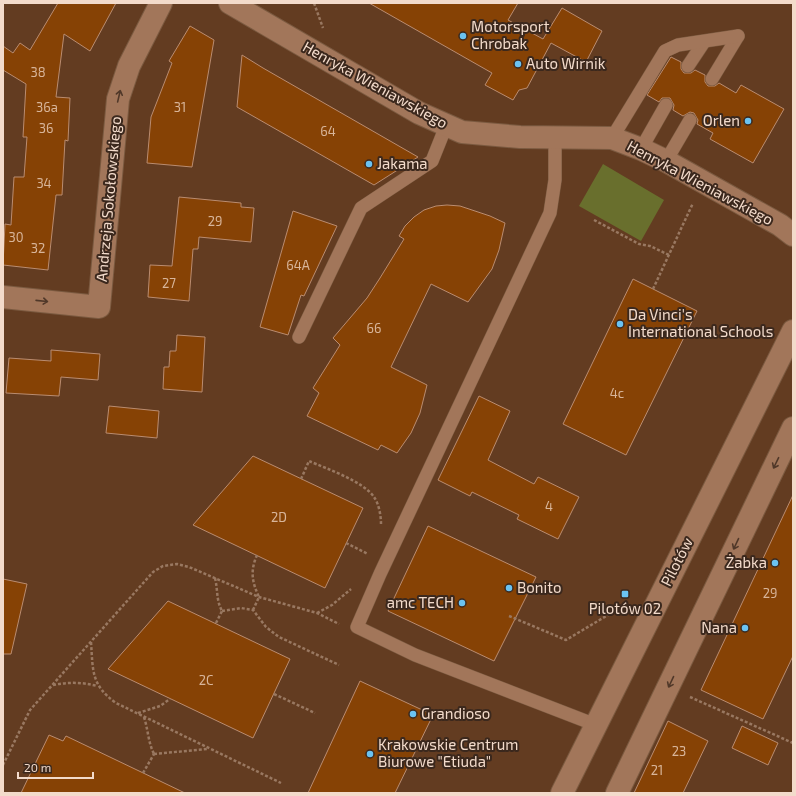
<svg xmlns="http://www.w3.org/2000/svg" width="796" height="796" font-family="'Exo 2',sans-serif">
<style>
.green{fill:#696f2d}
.building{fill:#864205;stroke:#ba8c70}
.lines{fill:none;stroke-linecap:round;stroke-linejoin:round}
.lane-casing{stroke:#7b5a40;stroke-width:14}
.street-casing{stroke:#7b5a40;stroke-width:24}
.secondary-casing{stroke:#7b5a40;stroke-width:24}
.path{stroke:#997861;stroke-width:2.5;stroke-dasharray:3 2;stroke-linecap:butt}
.lane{stroke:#a2765a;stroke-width:13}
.street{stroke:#a2765a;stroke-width:22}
.secondary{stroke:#a2765a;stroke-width:22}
.oneway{stroke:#503829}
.poi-dot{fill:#6bc3f2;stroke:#3b281d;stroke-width:1.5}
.labels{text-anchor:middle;stroke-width:4;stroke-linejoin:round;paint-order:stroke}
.number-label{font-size:13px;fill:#d8b59a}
.poi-label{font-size:15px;fill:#f3dbcb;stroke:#3b281d;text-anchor:start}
.street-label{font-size:15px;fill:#f3dbcb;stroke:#3b281d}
</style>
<rect width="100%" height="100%" fill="#633c21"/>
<path class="green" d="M603 164 664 200 641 241 579 206Z"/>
<g class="building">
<path d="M58 3H116L90 51 64 34 56 97 70 98 68 141 65 140 62 195H56L48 270 3 265 5 224 11 225 14 177H24L27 137H23L26 84 3 70V46L13 53 20 43 30 50Z"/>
<path d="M369 3H518L508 20 543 39 562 8 602 31 586 62 551 43 527 88 519 90 513 100 485 85 492 73Z"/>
<path d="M190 26 214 40 192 167 147 163 151 117 172 63 169 61Z"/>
<path d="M242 55 263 68 418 157 374 185 237 107Z"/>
<path d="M671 57 681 62V69L684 73H691L695 70 705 75V82L708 86H715L719 83 736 93 741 85 784 109 753 163 710 139 713 133 697 124 698 120 694 113 690 112 683 116 673 110 674 105 670 98H662L659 102 647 95Z"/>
<path d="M179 197 241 203V207L254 208 251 242 199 237 198 249H193L189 301 148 297 150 265 172 266Z"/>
<path d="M447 205 460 206 490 216 505 223 499 250 492 269 468 302 431 284 391 367 427 385 420 413 411 433 397 453 381 445 378 450 307 416 319 393 313 388 340 345 333 338 367 298 380 278 404 239 399 236 405 226 414 217 424 210 436 206Z"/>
<path d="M293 211 337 226 304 296 301 295 288 335 260 327Z"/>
<path d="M633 279 697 311 626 455 563 424Z"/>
<path d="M177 335 205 337 202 392 163 389 164 367H169L170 351H176Z"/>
<path d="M51 350 100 354 98 380 61 377 59 396 6 393 9 358 51 361Z"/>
<path d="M479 396 510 411 488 460 534 484 538 477 579 497 558 539 517 519 519 515 472 492 470 496 438 480Z"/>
<path d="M109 406 159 411 157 438 106 433Z"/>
<path d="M253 456 363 508 325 588 193 525Z"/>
<path d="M793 495V656L763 719 701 690Z"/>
<path d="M428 526 536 577 494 661 388 611Z"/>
<path d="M3 579 27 584 11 654H3Z"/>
<path d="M168 601 290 659 253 738 108 669Z"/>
<path d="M360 681 433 715 395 793H308Z"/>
<path d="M668 721 708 741 683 793H634Z"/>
<path d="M742 726 778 743 768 765 732 748Z"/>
<path d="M49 735 63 741 66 736 185 793H21Z"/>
</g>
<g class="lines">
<defs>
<g id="lane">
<path d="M688 66 704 42"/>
<path d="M712 79 738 36"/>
<path d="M555 137V180L550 213 380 574 357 627 415 655 596 725"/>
<path d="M612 138 665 51 678 45 738 36"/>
<path d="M641 149 666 105"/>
<path d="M666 161 690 120"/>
<path d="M299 337 361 208 432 161 446 126"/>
</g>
<g id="street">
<path d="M230 3 419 113 462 132 520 137 612 138 641 149 666 161 780 225 793 235"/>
<path d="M3 297 99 307 118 99 129 66 161 3"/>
<path d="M617 793 793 428"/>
</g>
<path id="secondary" d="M562 793 793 331"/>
</defs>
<use href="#lane" class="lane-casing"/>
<use href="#street" class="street-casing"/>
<use href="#secondary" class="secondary-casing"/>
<g class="path">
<path d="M314 3 323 28"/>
<path d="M594 220 639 244 650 246 669 255"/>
<path d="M653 289 693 203"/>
<path d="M301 479 309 461C327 469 363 481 374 497 379 504 381 516 381 524"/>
<path d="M346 543 368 554"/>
<path d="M215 578C218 590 216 600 222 611"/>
<path d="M253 610 259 597C252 582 250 571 257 555"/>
<path d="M222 611 241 608 253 610 266 627 279 637 339 665"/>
<path d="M317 613 332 605 351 589"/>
<path d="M509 616 566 640 618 609 622 611"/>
<path d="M216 623 222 611"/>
<path d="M91 642C93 671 91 685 116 703L281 783"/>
<path d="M53 685C68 682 82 682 97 686"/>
<path d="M274 694 315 713"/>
<path d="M690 697 793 743"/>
<path d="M138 713 160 706 170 699"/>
<path d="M144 717C148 729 148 742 154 754"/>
<path d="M154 754 207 749"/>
<path d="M3 765 30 710 153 572 163 566 177 564 189 567 259 597 317 613 339 624"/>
<path d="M143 773 154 754"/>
</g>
<use href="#lane" class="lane"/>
<use href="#street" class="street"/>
<use href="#secondary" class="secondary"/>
</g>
<defs><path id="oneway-shaft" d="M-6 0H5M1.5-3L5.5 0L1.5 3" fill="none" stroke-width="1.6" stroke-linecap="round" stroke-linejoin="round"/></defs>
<g class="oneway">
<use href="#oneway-shaft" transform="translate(119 96) rotate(-77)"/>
<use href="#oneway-shaft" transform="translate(42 301) rotate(6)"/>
<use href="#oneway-shaft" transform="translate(776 463) rotate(116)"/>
<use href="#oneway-shaft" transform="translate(736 544) rotate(115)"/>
<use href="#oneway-shaft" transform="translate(671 682) rotate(115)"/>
</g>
<g class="poi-dot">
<circle cx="463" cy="36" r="4"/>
<circle cx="518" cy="64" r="4"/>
<circle cx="748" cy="121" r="4"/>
<circle cx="369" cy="164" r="4"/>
<circle cx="620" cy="324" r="4"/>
<circle cx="775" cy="563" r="4"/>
<circle cx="509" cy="588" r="4"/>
<rect x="621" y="590" width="8" height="8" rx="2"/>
<circle cx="462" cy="603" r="4"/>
<circle cx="745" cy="628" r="4"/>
<circle cx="413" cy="714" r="4"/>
<circle cx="370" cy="754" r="4"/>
</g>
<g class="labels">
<g class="number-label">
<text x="38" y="77">38</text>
<text x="47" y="112">36a</text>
<text x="180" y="112">31</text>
<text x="46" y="133">36</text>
<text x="328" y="136">64</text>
<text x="44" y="188">34</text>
<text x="215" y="226">29</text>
<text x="16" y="242">30</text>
<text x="38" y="253">32</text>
<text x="298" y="270">64A</text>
<text x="169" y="288">27</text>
<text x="374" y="333">66</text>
<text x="617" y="398">4c</text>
<text x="549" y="511">4</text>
<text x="279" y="522">2D</text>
<text x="770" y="598">29</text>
<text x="206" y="685">2C</text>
<text x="679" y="756">23</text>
<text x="657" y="775">21</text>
</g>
<g class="poi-label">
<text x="471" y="32">Motorsport<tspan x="471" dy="17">Chrobak</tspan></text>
<text x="526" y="69">Auto Wirnik</text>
<text x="740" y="126" text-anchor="end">Orlen</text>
<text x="377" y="169">Jakama</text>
<text x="628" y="320">Da Vinci's<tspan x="628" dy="17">International Schools</tspan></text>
<text x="767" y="568" text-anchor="end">Żabka</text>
<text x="517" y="593">Bonito</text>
<text x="454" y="608" text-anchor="end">amc TECH</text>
<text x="625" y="614" text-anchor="middle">Pilotów 02</text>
<text x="737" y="633" text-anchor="end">Nana</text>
<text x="421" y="719">Grandioso</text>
<text x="378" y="750">Krakowskie Centrum<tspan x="378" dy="17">Biurowe "Etiuda"</tspan></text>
</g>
<g class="street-label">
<text transform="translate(375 85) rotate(29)" y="5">Henryka Wieniawskiego</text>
<text transform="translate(700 183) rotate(28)" y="5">Henryka Wieniawskiego</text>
<text transform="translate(109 199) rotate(-85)" y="5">Andrzeja Sokołowskiego</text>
<text transform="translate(677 562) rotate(-63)" y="5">Pilotów</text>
</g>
</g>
<rect width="796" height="796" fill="none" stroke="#f3dbcb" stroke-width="8"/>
<path d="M18 772v6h75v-6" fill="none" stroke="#f3dbcb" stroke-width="2"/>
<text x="24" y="772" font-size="12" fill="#f3dbcb" stroke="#3b281d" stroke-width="3" paint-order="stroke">20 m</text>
</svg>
